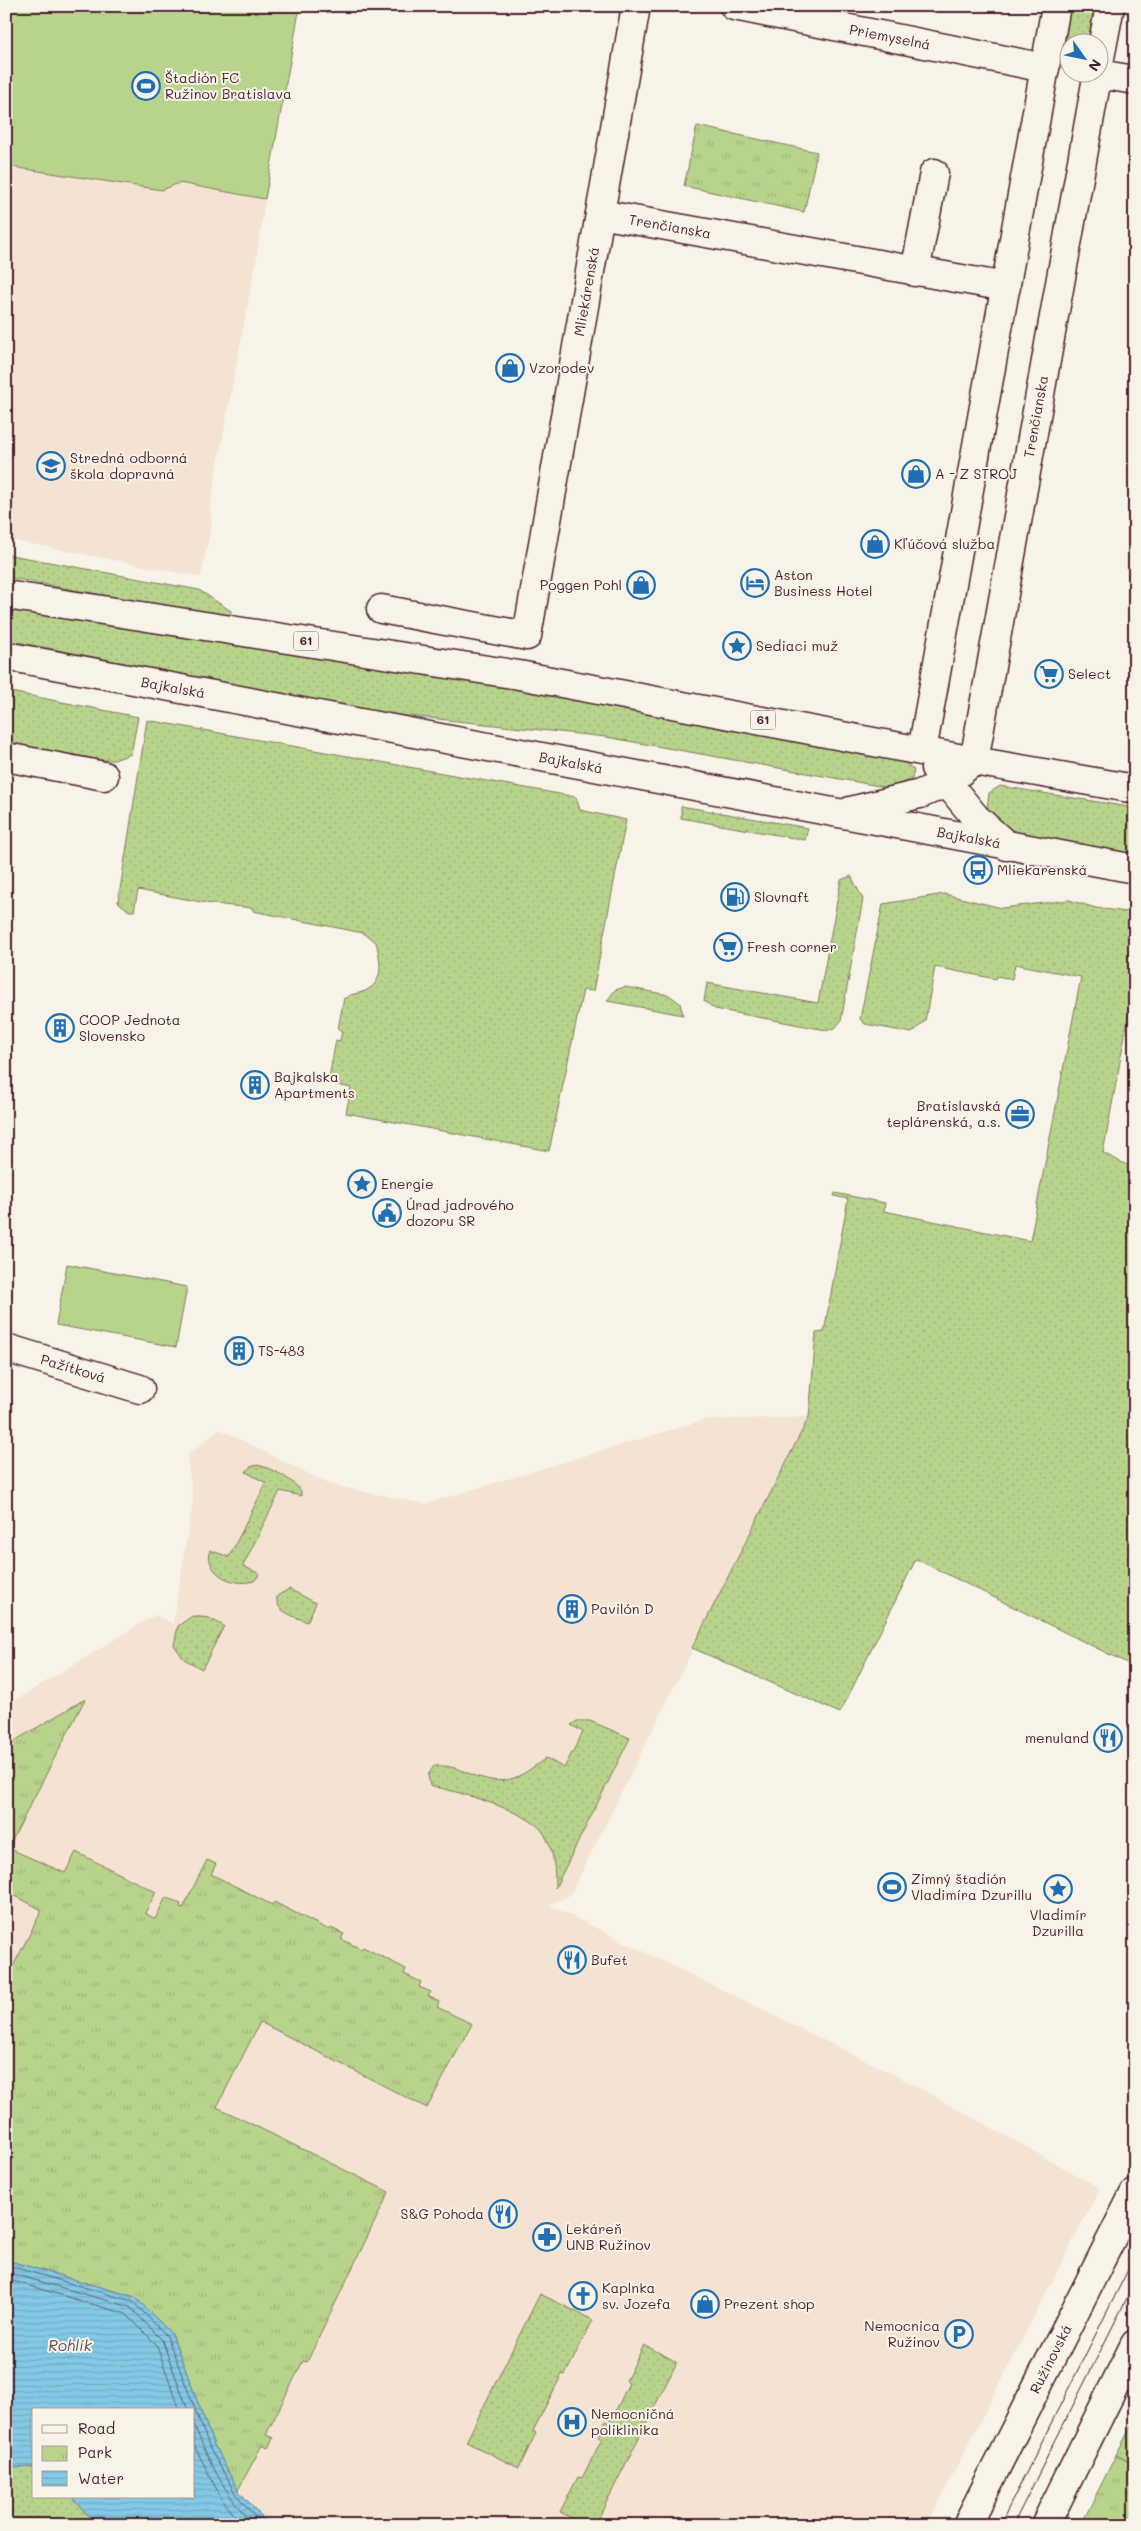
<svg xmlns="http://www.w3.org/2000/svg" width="1141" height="2531" font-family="Mali,sans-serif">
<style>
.built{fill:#f4e2d2}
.grass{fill:url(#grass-dots);stroke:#817a5c}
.park{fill:url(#park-tufts);stroke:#817a5c}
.garden{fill:#b8d48c;stroke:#817a5c}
.water{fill:url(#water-rules);stroke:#6c849a}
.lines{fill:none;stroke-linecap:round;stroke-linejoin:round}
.shore{stroke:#616375;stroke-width:1}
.minor-casing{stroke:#4a1f2b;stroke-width:31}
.major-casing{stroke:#4a1f2b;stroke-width:31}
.minor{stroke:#f7f3e8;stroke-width:28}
.major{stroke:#f7f3e8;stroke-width:28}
.tram{stroke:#4a1f2b;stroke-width:1}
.labels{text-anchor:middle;stroke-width:4;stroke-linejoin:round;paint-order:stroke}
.shield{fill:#f7f3e8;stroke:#7e5f64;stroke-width:1}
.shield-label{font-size:12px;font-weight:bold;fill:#4a1f2b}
.street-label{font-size:14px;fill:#4a1f2b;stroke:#f7f3e8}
.poi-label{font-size:14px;fill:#4a1f2b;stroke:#f7f3e8;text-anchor:start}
.water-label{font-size:15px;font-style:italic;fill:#5b5262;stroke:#f7f3e8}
</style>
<defs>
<pattern id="grass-dots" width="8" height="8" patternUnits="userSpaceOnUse" patternTransform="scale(1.25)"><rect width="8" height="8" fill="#b8d48c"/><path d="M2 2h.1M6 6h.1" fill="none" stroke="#a0b679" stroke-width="1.8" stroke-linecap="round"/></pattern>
<pattern id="park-tufts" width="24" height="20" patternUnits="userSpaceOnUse" patternTransform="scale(1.25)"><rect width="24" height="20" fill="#b8d48c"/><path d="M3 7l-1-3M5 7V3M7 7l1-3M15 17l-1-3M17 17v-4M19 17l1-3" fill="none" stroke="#a0b679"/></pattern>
<pattern id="water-rules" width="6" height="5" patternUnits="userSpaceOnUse" patternTransform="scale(1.25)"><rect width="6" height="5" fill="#83c8e4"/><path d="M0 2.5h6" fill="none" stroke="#73abc4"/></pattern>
</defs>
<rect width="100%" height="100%" fill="#f7f3e8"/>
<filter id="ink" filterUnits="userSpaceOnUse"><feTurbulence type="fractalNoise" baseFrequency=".02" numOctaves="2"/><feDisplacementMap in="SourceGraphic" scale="10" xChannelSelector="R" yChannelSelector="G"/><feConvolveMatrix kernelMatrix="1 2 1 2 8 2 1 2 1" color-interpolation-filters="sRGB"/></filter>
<g filter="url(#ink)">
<g class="built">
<path d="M6 166 162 190 179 182 265 199 257 255 216 473 210 509 212 521 201 577 6 539Z"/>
<path d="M809 1417 570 1895 549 1905 899 2077 1100 2188 927 2525H269L238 2490 135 2297 6 2260V1706L155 1615 173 1624 193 1500 187 1456 219 1429 331 1485 425 1504 704 1420Z"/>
</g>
<g class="grass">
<path d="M1070 6H1094L1088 42H1068V51L1064 48Z"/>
<path d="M6 554 199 590 231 611 230 619 6 577Z"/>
<path d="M6 608 520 690 902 760 914 770 912 779 890 788 606 737 382 713 6 640Z"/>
<path d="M6 691 138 717 131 754 114 760H102L6 743Z"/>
<path d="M147 720 576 797 580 810 626 820 593 991 583 990 549 1151 346 1113 351 1088 328 1083 336 1040 340 1041 342 1030 338 1029 344 998C350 998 347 995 354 994 385 989 382 966 376 942L363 933 253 911V908L212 904 138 890 134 911H129L118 902Z"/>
<path d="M1000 786 1135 808V855L1015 833 987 808 989 793Z"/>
<path d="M681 806 808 828 805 840 681 818Z"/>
<path d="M851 876 863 899 841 1021 835 1028 826 1030 715 1009 704 1001 707 983 818 1003 841 880Z"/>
<path d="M944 894 1002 908 1069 900 1096 908 1135 913V981L1103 1153 1135 1169V1667L916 1559 840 1713 692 1648 809 1417 816 1333 824 1332 848 1199 834 1196 835 1193 885 1203 884 1211 1030 1241 1081 977 1015 964 1012 979 997 976 996 979 935 967 925 1021 912 1033 865 1024 860 1019 883 904Z"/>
<path d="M625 987 669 995 680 1003 683 1015 607 1001 615 990Z"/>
<path d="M258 1465C273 1469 292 1479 301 1491V1496L280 1491 243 1566 260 1574 254 1581C233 1587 205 1574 210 1550L229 1557 266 1483 246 1472 250 1467Z"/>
<path d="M289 1589 316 1603 307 1622C295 1616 274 1612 277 1596Z"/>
<path d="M192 1616 209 1618 224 1626 202 1669 184 1659 174 1645 178 1626Z"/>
<path d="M577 1721H590L630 1738 555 1888C555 1867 554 1850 543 1832 531 1812 454 1790 430 1786L428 1775 434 1766C448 1765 456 1768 468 1773 505 1788 516 1780 546 1758L564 1768 583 1732 571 1725Z"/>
<path d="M540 2294 593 2320 565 2375 562 2374 533 2431 536 2433 519 2468 466 2442Z"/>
<path d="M644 2345 677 2362 595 2525H585L560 2512 578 2477 582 2478 602 2439 598 2437 606 2421 610 2423 629 2383 626 2381Z"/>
<path d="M1135 2419V2465L1116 2455Z"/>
<path d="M7 2467H34V2497H72L96 2525H6Z"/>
</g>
<g class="park">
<path d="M697 126 817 152 804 212 684 186Z"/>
<path d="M85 1699 8 1848 65 1873 76 1852 156 1892 145 1913 155 1919 166 1897 181 1904 180 1907 183 1908 207 1860 216 1864 211 1874 272 1905 274 1902 329 1930 331 1928 344 1934 341 1939 361 1949 363 1947 406 1969 404 1974 421 1982 419 1987 431 1992 428 1996 439 2002 437 2007 472 2024 427 2108 260 2022 217 2107 389 2192 307 2362 303 2361 266 2435 273 2438 268 2448 262 2445 238 2490 214 2445 172 2334 135 2297 6 2260V1980L42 1910 6 1891V1746Z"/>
<path d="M1116 2455 1135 2465V2525H1081Z"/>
</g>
<g class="garden">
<path d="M6 6H300L265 199 179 183 162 190 6 166Z"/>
<path d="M67 1264 187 1287 176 1347 56 1325Z"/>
</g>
<path class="water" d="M6 2260 135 2297 172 2334 214 2445 238 2490 269 2525H96L72 2497H194V2410H34V2467L6 2468Z"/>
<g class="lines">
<g class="shore">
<path d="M6 2265 132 2301 167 2336 210 2448 235 2493 262 2525"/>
<path d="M6 2272 130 2307 162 2340 188 2410"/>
<path d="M6 2279 126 2314 156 2344 180 2410"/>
<path d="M194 2424C208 2461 226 2496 254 2525"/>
<path d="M194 2445 222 2500 243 2525"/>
</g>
<defs>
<g id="minor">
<path id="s1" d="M734 6 1045 68"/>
<path d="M1098 68 1110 6"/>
<path d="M1098 74 1135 80"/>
<path id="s2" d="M600 214 1006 287"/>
<path d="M915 272 934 173"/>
<path id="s3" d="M381 609 527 636 636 6"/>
<path d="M922 751 1056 6"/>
<path d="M6 757 104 776"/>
<path id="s4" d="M974 761 1098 72"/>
<path id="s5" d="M6 1348 140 1389"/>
<path id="s6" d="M967 2525 1135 2192"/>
<path d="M1045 2525 1135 2344"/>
</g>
<g id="major">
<path d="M6 595 519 675 974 761 1135 789"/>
<path id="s7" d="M6 656 1135 869"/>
<path d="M935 768 976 818 1007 846"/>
<path d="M850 811 920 794 946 783 974 761"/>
</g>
</defs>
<use href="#minor" class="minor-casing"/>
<use href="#major" class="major-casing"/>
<use href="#minor" class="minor"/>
<use href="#major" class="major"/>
<g class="tram">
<path d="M1000 2525 1135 2256"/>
<path d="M1013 2525 1135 2282"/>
</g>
</g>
</g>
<defs>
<symbol id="stadium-ring" viewBox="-11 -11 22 22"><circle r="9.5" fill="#f7f3e8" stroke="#1f6fb2" stroke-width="1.5"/><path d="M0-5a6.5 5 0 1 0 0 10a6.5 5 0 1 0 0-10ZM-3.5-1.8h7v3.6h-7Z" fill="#1f6fb2"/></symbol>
<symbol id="shop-ring" viewBox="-11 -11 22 22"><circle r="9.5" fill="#f7f3e8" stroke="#1f6fb2" stroke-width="1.5"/><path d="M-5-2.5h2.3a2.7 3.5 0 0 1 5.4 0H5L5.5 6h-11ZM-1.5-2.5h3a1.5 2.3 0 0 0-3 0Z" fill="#1f6fb2"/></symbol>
<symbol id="school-ring" viewBox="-11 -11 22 22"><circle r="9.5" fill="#f7f3e8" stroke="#1f6fb2" stroke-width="1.5"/><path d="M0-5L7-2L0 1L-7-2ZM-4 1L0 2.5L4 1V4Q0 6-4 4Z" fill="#1f6fb2"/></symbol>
<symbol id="hotel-ring" viewBox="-11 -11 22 22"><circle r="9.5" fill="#f7f3e8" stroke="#1f6fb2" stroke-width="1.5"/><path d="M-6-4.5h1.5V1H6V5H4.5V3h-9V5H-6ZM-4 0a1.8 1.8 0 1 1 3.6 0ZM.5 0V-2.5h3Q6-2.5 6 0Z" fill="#1f6fb2"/></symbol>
<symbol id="sight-ring" viewBox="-11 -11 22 22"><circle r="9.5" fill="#f7f3e8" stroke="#1f6fb2" stroke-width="1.5"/><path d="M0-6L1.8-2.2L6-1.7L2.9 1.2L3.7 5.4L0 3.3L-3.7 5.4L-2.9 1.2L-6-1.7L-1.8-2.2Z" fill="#1f6fb2"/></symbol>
<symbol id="supermarket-ring" viewBox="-11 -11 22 22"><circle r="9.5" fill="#f7f3e8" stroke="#1f6fb2" stroke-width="1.5"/><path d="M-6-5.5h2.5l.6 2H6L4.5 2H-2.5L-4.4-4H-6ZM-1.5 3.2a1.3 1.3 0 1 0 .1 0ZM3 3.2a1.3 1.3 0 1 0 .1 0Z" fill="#1f6fb2"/></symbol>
<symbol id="bus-ring" viewBox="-11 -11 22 22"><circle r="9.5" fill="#f7f3e8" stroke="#1f6fb2" stroke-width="1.5"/><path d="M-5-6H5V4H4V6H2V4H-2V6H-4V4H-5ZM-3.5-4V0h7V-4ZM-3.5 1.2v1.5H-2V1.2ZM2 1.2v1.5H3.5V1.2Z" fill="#1f6fb2"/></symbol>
<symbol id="fuel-ring" viewBox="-11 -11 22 22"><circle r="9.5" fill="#f7f3e8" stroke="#1f6fb2" stroke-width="1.5"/><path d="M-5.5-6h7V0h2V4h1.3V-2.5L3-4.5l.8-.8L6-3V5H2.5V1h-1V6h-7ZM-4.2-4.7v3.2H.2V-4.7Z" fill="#1f6fb2"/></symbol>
<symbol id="building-ring" viewBox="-11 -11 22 22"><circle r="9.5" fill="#f7f3e8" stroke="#1f6fb2" stroke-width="1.5"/><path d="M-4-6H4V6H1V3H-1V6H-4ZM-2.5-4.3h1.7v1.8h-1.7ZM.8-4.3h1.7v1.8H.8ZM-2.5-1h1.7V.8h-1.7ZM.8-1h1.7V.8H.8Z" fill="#1f6fb2"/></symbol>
<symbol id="office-ring" viewBox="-11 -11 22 22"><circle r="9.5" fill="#f7f3e8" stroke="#1f6fb2" stroke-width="1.5"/><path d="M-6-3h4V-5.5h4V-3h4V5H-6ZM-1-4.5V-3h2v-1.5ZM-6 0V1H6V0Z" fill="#1f6fb2"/></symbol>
<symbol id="civic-ring" viewBox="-11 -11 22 22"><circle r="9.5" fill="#f7f3e8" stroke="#1f6fb2" stroke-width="1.5"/><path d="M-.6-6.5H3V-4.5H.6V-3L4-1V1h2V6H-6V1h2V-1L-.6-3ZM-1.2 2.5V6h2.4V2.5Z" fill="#1f6fb2"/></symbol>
<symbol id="restaurant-ring" viewBox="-11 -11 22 22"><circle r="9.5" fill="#f7f3e8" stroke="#1f6fb2" stroke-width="1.5"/><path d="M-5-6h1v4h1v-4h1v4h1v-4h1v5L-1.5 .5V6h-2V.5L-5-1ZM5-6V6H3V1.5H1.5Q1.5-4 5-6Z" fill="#1f6fb2"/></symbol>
<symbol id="pharmacy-ring" viewBox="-11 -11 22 22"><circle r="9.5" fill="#f7f3e8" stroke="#1f6fb2" stroke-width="1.5"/><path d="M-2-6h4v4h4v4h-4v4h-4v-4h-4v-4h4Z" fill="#1f6fb2"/></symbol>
<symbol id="church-ring" viewBox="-11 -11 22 22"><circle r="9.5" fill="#f7f3e8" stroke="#1f6fb2" stroke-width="1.5"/><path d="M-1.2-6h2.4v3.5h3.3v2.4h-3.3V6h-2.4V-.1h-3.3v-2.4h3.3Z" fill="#1f6fb2"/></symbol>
<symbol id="parking-ring" viewBox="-11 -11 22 22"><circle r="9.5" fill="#f7f3e8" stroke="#1f6fb2" stroke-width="1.5"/><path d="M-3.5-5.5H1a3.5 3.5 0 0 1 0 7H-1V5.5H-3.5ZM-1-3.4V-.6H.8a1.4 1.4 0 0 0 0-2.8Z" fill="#1f6fb2"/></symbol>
<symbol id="hospital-ring" viewBox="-11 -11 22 22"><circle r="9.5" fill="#f7f3e8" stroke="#1f6fb2" stroke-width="1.5"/><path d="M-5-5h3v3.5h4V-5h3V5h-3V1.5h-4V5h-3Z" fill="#1f6fb2"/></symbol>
</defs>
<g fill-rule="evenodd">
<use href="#stadium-ring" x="130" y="70" width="32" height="32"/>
<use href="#shop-ring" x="494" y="352" width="32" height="32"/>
<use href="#school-ring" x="35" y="450" width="32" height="32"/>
<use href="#shop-ring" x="900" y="458" width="32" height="32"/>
<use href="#shop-ring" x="859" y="528" width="32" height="32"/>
<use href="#hotel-ring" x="739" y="567" width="32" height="32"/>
<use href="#shop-ring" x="625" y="569" width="32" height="32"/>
<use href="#sight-ring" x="721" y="630" width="32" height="32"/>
<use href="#supermarket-ring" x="1033" y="658" width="32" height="32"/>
<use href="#bus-ring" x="962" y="854" width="32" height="32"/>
<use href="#fuel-ring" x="719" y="881" width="32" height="32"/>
<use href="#supermarket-ring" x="712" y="931" width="32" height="32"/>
<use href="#building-ring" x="44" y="1012" width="32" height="32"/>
<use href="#building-ring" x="239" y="1069" width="32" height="32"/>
<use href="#office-ring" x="1004" y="1098" width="32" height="32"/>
<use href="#sight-ring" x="346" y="1168" width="32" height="32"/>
<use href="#civic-ring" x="371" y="1197" width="32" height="32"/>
<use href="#building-ring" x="223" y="1335" width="32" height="32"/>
<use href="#building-ring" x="556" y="1593" width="32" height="32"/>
<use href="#restaurant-ring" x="1092" y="1722" width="32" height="32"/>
<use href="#stadium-ring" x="876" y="1871" width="32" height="32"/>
<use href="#sight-ring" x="1042" y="1873" width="32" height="32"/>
<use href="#restaurant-ring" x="556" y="1944" width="32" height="32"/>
<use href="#restaurant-ring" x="487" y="2198" width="32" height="32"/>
<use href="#pharmacy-ring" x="531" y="2221" width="32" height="32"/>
<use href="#church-ring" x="567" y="2280" width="32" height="32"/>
<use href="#shop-ring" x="689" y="2288" width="32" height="32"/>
<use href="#parking-ring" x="943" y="2318" width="32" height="32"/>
<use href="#hospital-ring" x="556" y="2406" width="32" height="32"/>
</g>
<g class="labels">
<g class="shield">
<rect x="293.5" y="631.5" width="25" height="19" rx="4"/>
<rect x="750.5" y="710.5" width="25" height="19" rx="4"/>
</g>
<g class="shield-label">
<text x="306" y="645">61</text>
<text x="763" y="724">61</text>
</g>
<g class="street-label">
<text dy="5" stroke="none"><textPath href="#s1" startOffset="159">Priemyselná</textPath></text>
<text dy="5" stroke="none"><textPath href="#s2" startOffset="71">Trenčianska</textPath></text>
<text dy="5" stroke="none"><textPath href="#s3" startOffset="498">Mliekárenská</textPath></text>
<text dy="5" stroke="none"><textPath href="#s4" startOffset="350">Trenčianska</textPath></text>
<text dy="5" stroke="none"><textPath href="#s7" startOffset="170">Bajkalská</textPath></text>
<text dy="5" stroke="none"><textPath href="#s7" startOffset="575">Bajkalská</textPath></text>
<text dy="5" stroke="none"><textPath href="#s7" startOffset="980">Bajkalská</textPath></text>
<text dy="5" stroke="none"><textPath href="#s5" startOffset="70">Pažítková</textPath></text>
<text dy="5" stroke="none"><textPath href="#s6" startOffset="186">Ružinovská</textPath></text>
</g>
<g class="poi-label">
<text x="165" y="83">Štadión FC<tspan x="165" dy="16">Ružinov Bratislava</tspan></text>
<text x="529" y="373">Vzorodev</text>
<text x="70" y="463">Stredná odborná<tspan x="70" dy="16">škola dopravná</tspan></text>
<text x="935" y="479">A - Z STROJ</text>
<text x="894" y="549">Kľúčová služba</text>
<text x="774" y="580">Aston<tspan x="774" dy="16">Business Hotel</tspan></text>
<text x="622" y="590" text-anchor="end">Poggen Pohl</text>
<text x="756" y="651">Sediaci muž</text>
<text x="1068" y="679">Select</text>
<text x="997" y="875">Mliekarenská</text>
<text x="754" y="902">Slovnaft</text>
<text x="747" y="952">Fresh corner</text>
<text x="79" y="1025">COOP Jednota<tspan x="79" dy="16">Slovensko</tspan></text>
<text x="274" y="1082">Bajkalska<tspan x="274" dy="16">Apartments</tspan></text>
<text x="1001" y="1111" text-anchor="end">Bratislavská<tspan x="1001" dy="16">teplárenská, a.s.</tspan></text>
<text x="381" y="1189">Energie</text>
<text x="406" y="1210">Úrad jadrového<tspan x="406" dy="16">dozoru SR</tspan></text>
<text x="258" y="1356">TS-483</text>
<text x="591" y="1614">Pavilón D</text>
<text x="1089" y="1743" text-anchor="end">menuland</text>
<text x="911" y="1884">Zimný štadión<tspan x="911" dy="16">Vladimíra Dzurillu</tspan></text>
<text x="1058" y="1920" text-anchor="middle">Vladimír<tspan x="1058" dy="16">Dzurilla</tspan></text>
<text x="591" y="1965">Bufet</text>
<text x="484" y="2219" text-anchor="end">S&amp;G Pohoda</text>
<text x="566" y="2234">Lekáreň<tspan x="566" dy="16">UNB Ružinov</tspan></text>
<text x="602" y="2293">Kaplnka<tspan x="602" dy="16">sv. Jozefa</tspan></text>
<text x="724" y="2309">Prezent shop</text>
<text x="940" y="2331" text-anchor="end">Nemocnica<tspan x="940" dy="16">Ružinov</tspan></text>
<text x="591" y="2419">Nemocničná<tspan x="591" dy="16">poliklinika</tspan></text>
</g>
<g class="water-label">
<text x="70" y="2351">Rohlík</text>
</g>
</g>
<rect width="1141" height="2531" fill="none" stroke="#f7f3e8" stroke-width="25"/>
<rect x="12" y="12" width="1116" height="2506" fill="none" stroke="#4a1f2b" stroke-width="2" filter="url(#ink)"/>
<rect x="32" y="2408" width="162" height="90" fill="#f7f3e8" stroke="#b29e9c"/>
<rect x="42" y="2425" width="25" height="8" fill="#f7f3e8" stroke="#b29e9c"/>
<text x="78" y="2434" font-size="15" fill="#4a1f2b">Road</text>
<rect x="42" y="2446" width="25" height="15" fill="url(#park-tufts)" stroke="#b29e9c"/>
<text x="78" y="2458" font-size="15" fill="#4a1f2b">Park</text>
<rect x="42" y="2471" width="25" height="15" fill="url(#water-rules)" stroke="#b29e9c"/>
<text x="78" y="2484" font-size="15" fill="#4a1f2b">Water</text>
<g transform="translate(1084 58) rotate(123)"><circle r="24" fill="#f7f3e8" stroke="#b29e9c"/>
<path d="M0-4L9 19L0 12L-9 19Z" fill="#1f6fb2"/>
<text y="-8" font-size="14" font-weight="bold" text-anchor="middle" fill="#4a1f2b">N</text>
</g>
</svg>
